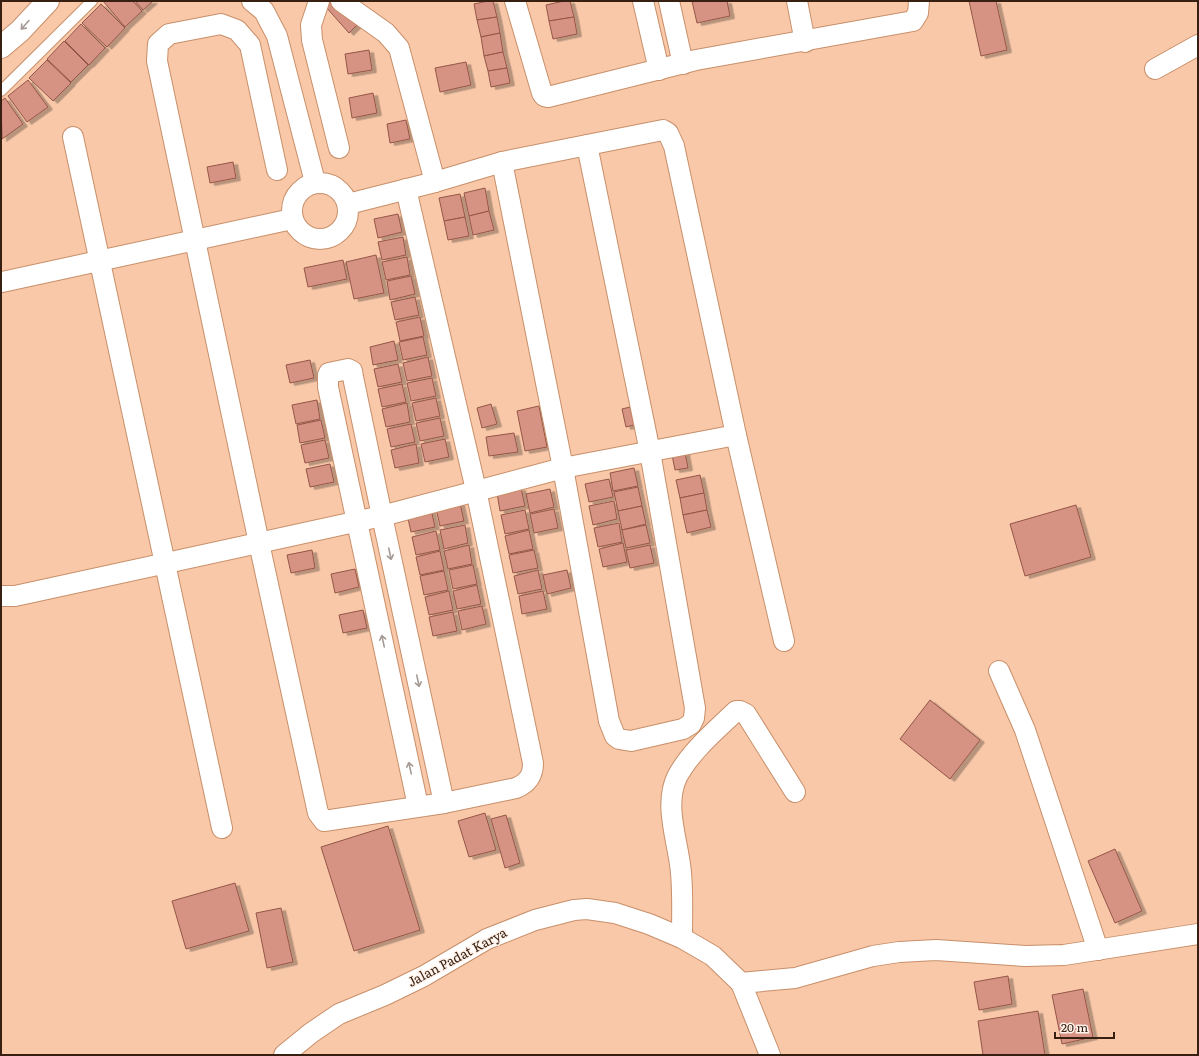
<svg xmlns="http://www.w3.org/2000/svg" width="1199" height="1056" font-family="Literata,serif">
<style>
.building{fill:#d69282;stroke:#945647;filter:url(#shadow)}
.lines{fill:none;stroke-linecap:round;stroke-linejoin:round}
.service-casing{stroke:#c88f69;stroke-width:12}
.minor-casing{stroke:#c88f69;stroke-width:22}
.tertiary-casing{stroke:#c88f69;stroke-width:24}
.service{stroke:#fff;stroke-width:10}
.minor{stroke:#fff;stroke-width:20}
.tertiary{stroke:#fff;stroke-width:22}
.oneway{stroke:#a59b94}
.labels{text-anchor:middle;stroke-width:3;stroke-linejoin:round;paint-order:stroke}
.street-label{font-size:13px;fill:#372011;stroke:#fff2ea}
</style>
<defs>
<filter id="shadow"><feDropShadow dx="4.5" dy="2.5" stdDeviation="0" flood-color="#0004"/></filter>
</defs>
<rect width="100%" height="100%" fill="#f9c8a9"/>
<g class="building">
<path d="M103 1H133L142 11 125 27Z"/>
<path d="M135 1H153L143 10Z"/>
<path d="M331 1H336L357 25 349 33 325 6Z"/>
<path d="M488 1H493L497 17 477 20 474 4Z"/>
<path d="M564 1H570L574 17 549 21 546 5Z"/>
<path d="M692 1H727L730 16 697 23Z"/>
<path d="M969 1H996L1007 50 981 56Z"/>
<path d="M101 4 125 28 107 47 82 23Z"/>
<path d="M497 17 500 33 481 37 477 20Z"/>
<path d="M574 17 577 34 553 39 549 21Z"/>
<path d="M81 24 105 48 89 65 65 41Z"/>
<path d="M500 33 503 52 484 56 481 37Z"/>
<path d="M64 41 88 65 71 82 47 59Z"/>
<path d="M369 50 372 70 348 74 345 54Z"/>
<path d="M503 52 507 68 488 71 484 56Z"/>
<path d="M47 60 71 83 53 101 29 78Z"/>
<path d="M466 62 471 85 440 92 435 68Z"/>
<path d="M507 68 510 83 491 87 488 71Z"/>
<path d="M28 80 48 107 27 122 8 96Z"/>
<path d="M373 93 377 113 352 118 349 98Z"/>
<path d="M5 98 23 124 2 139 1 101Z"/>
<path d="M406 120 410 139 390 143 387 124Z"/>
<path d="M233 162 236 178 210 183 207 167Z"/>
<path d="M485 188 489 211 469 216 464 193Z"/>
<path d="M460 194 465 217 444 221 439 198Z"/>
<path d="M489 211 494 230 473 235 469 216Z"/>
<path d="M398 214 402 232 378 238 374 219Z"/>
<path d="M465 217 469 236 448 240 444 221Z"/>
<path d="M403 237 406 255 382 260 378 242Z"/>
<path d="M376 255 384 293 354 299 346 262Z"/>
<path d="M407 257 410 275 386 280 382 262Z"/>
<path d="M343 260 347 279 308 287 304 268Z"/>
<path d="M411 276 415 294 390 300 387 281Z"/>
<path d="M415 297 419 315 395 320 391 302Z"/>
<path d="M420 317 424 336 400 341 396 322Z"/>
<path d="M423 337 427 355 403 360 399 342Z"/>
<path d="M394 341 398 360 373 365 370 347Z"/>
<path d="M428 357 432 376 407 381 403 363Z"/>
<path d="M310 360 314 378 290 383 286 365Z"/>
<path d="M398 364 402 382 378 387 374 369Z"/>
<path d="M432 378 436 396 411 401 407 383Z"/>
<path d="M402 384 406 402 382 407 378 389Z"/>
<path d="M436 398 440 416 416 421 412 403Z"/>
<path d="M317 400 320 419 296 424 292 405Z"/>
<path d="M407 403 410 422 386 427 382 409Z"/>
<path d="M491 404 497 424 482 428 477 408Z"/>
<path d="M539 406 547 447 525 451 517 411Z"/>
<path d="M630 407 634 425 626 427 622 409Z"/>
<path d="M440 418 444 436 420 441 416 423Z"/>
<path d="M321 420 325 438 300 443 297 425Z"/>
<path d="M411 424 415 442 391 447 387 429Z"/>
<path d="M514 433 518 452 489 456 486 437Z"/>
<path d="M445 439 449 457 425 462 421 444Z"/>
<path d="M325 440 329 458 305 463 301 445Z"/>
<path d="M416 444 419 463 395 468 391 450Z"/>
<path d="M684 447 688 468 675 470 671 450Z"/>
<path d="M330 464 334 482 310 487 306 469Z"/>
<path d="M634 468 638 486 613 491 610 473Z"/>
<path d="M700 475 704 493 680 498 676 480Z"/>
<path d="M609 479 613 497 589 502 585 484Z"/>
<path d="M638 487 642 506 618 511 614 492Z"/>
<path d="M521 488 525 506 500 511 497 493Z"/>
<path d="M550 489 554 507 530 513 526 494Z"/>
<path d="M704 493 707 510 683 515 680 498Z"/>
<path d="M614 501 617 519 593 525 589 506Z"/>
<path d="M460 503 464 521 440 526 436 508Z"/>
<path d="M1076 505 1091 557 1025 576 1010 524Z"/>
<path d="M642 506 646 524 622 530 618 511Z"/>
<path d="M431 509 435 527 411 532 407 514Z"/>
<path d="M554 509 558 528 534 533 530 514Z"/>
<path d="M525 510 529 529 505 534 501 515Z"/>
<path d="M707 510 711 527 687 533 683 515Z"/>
<path d="M619 523 622 542 598 547 594 528Z"/>
<path d="M465 525 468 543 444 549 440 530Z"/>
<path d="M646 525 650 543 626 548 622 530Z"/>
<path d="M529 530 533 549 509 554 505 536Z"/>
<path d="M436 531 440 550 416 555 412 537Z"/>
<path d="M623 543 627 562 603 567 599 549Z"/>
<path d="M469 545 472 564 448 569 444 551Z"/>
<path d="M650 545 654 563 630 568 626 550Z"/>
<path d="M312 550 315 568 291 573 287 555Z"/>
<path d="M534 550 538 568 513 573 509 555Z"/>
<path d="M440 551 444 570 420 575 416 557Z"/>
<path d="M473 565 477 584 453 589 449 570Z"/>
<path d="M355 569 359 587 335 593 331 574Z"/>
<path d="M538 570 542 589 518 594 514 576Z"/>
<path d="M567 570 571 588 547 594 543 575Z"/>
<path d="M444 571 448 590 424 595 420 576Z"/>
<path d="M477 585 481 604 457 609 453 591Z"/>
<path d="M449 591 453 610 429 615 425 597Z"/>
<path d="M543 591 547 609 522 614 519 596Z"/>
<path d="M482 606 486 624 462 630 458 611Z"/>
<path d="M363 610 367 628 343 633 339 615Z"/>
<path d="M453 612 457 631 433 636 429 617Z"/>
<path d="M930 700 980 740 950 779 900 739Z"/>
<path d="M485 813 496 850 469 857 458 821Z"/>
<path d="M506 815 520 863 505 868 491 819Z"/>
<path d="M388 826 420 930 354 951 321 847Z"/>
<path d="M1115 849 1142 911 1115 923 1088 861Z"/>
<path d="M235 883 249 931 186 949 172 901Z"/>
<path d="M281 908 293 962 267 968 256 913Z"/>
<path d="M1008 976 1012 1004 979 1010 974 982Z"/>
<path d="M1083 989 1093 1037 1062 1044 1052 995Z"/>
<path d="M1038 1011 1045 1055H983L978 1021Z"/>
</g>
<g class="lines">
<defs>
<path id="service" d="M1 91 92 1"/>
<g id="minor">
<path d="M252 1 264 11 277 36 315 182"/>
<path d="M319 1 311 25 312 40 339 148"/>
<path d="M341 1 386 33 399 48 435 182"/>
<path d="M515 1 542 93 544 96 548 97 696 60 913 21 918 13 919 1"/>
<path d="M643 1 659 70"/>
<path d="M669 1 683 64"/>
<path d="M797 1 805 42"/>
<path d="M1155 69 1198 45"/>
<path d="M73 137 222 828"/>
<path d="M502 162 563 468 609 721 615 736 619 739 631 741 683 729 691 724 694 718 695 708 650 452 587 145"/>
<path d="M277 170 250 45 237 30 221 24 169 34 158 44 157 61 259 543 318 813 324 821 444 803 516 788C528 783 533 776 533 763L476 490 406 189"/>
<circle cx="320" cy="211" r="28"/>
<path d="M348 204 435 182 502 162 663 130 668 133 674 146 736 435 784 641"/>
<path d="M2 282 292 219"/>
<path d="M1 596H15L382 516 563 468 736 435"/>
<path d="M999 671 1025 730 1098 950"/>
<path d="M418 806 328 387V375L329 373 348 369 352 371 353 377 382 516 444 803"/>
<path d="M682 938C682 916 683 895 681 873 679 844 663 806 677 777 690 752 715 731 736 711H740L746 714 795 792"/>
<path d="M741 983 795 978 873 956 899 952 936 950 1025 956 1064 955 1198 934"/>
<path d="M284 1055 311 1033 339 1014 385 995 424 976 487 939 535 920 574 910 587 909 615 913 649 924 682 938 713 956 741 983 770 1055"/>
</g>
<path id="tertiary" d="M1 47 20 31 48 1"/>
</defs>
<use href="#service" class="service-casing"/>
<use href="#minor" class="minor-casing"/>
<use href="#tertiary" class="tertiary-casing"/>
<use href="#service" class="service"/>
<use href="#minor" class="minor"/>
<use href="#tertiary" class="tertiary"/>
</g>
<defs><path id="oneway-shaft" d="M-6 0H5M1.5-3L5.5 0L1.5 3" fill="none" stroke-width="1.6" stroke-linecap="round" stroke-linejoin="round"/></defs>
<g class="oneway">
<use href="#oneway-shaft" transform="translate(25 25) rotate(132)"/>
<use href="#oneway-shaft" transform="translate(390 554) rotate(78)"/>
<use href="#oneway-shaft" transform="translate(383 641) rotate(-102)"/>
<use href="#oneway-shaft" transform="translate(418 681) rotate(78)"/>
<use href="#oneway-shaft" transform="translate(410 768) rotate(-102)"/>
</g>
<g class="labels">
<g class="street-label">
<text transform="translate(457 957) rotate(-28)" y="5">Jalan Padat Karya</text>
</g>
</g>
<rect width="1199" height="1056" fill="none" stroke="#372011" stroke-width="4"/>
<path d="M1055 1032v6h59v-6" fill="none" stroke="#372011" stroke-width="2"/>
<text x="1061" y="1032" font-size="12" fill="#372011" stroke="#fff2ea" stroke-width="3" paint-order="stroke">20 m</text>
</svg>
